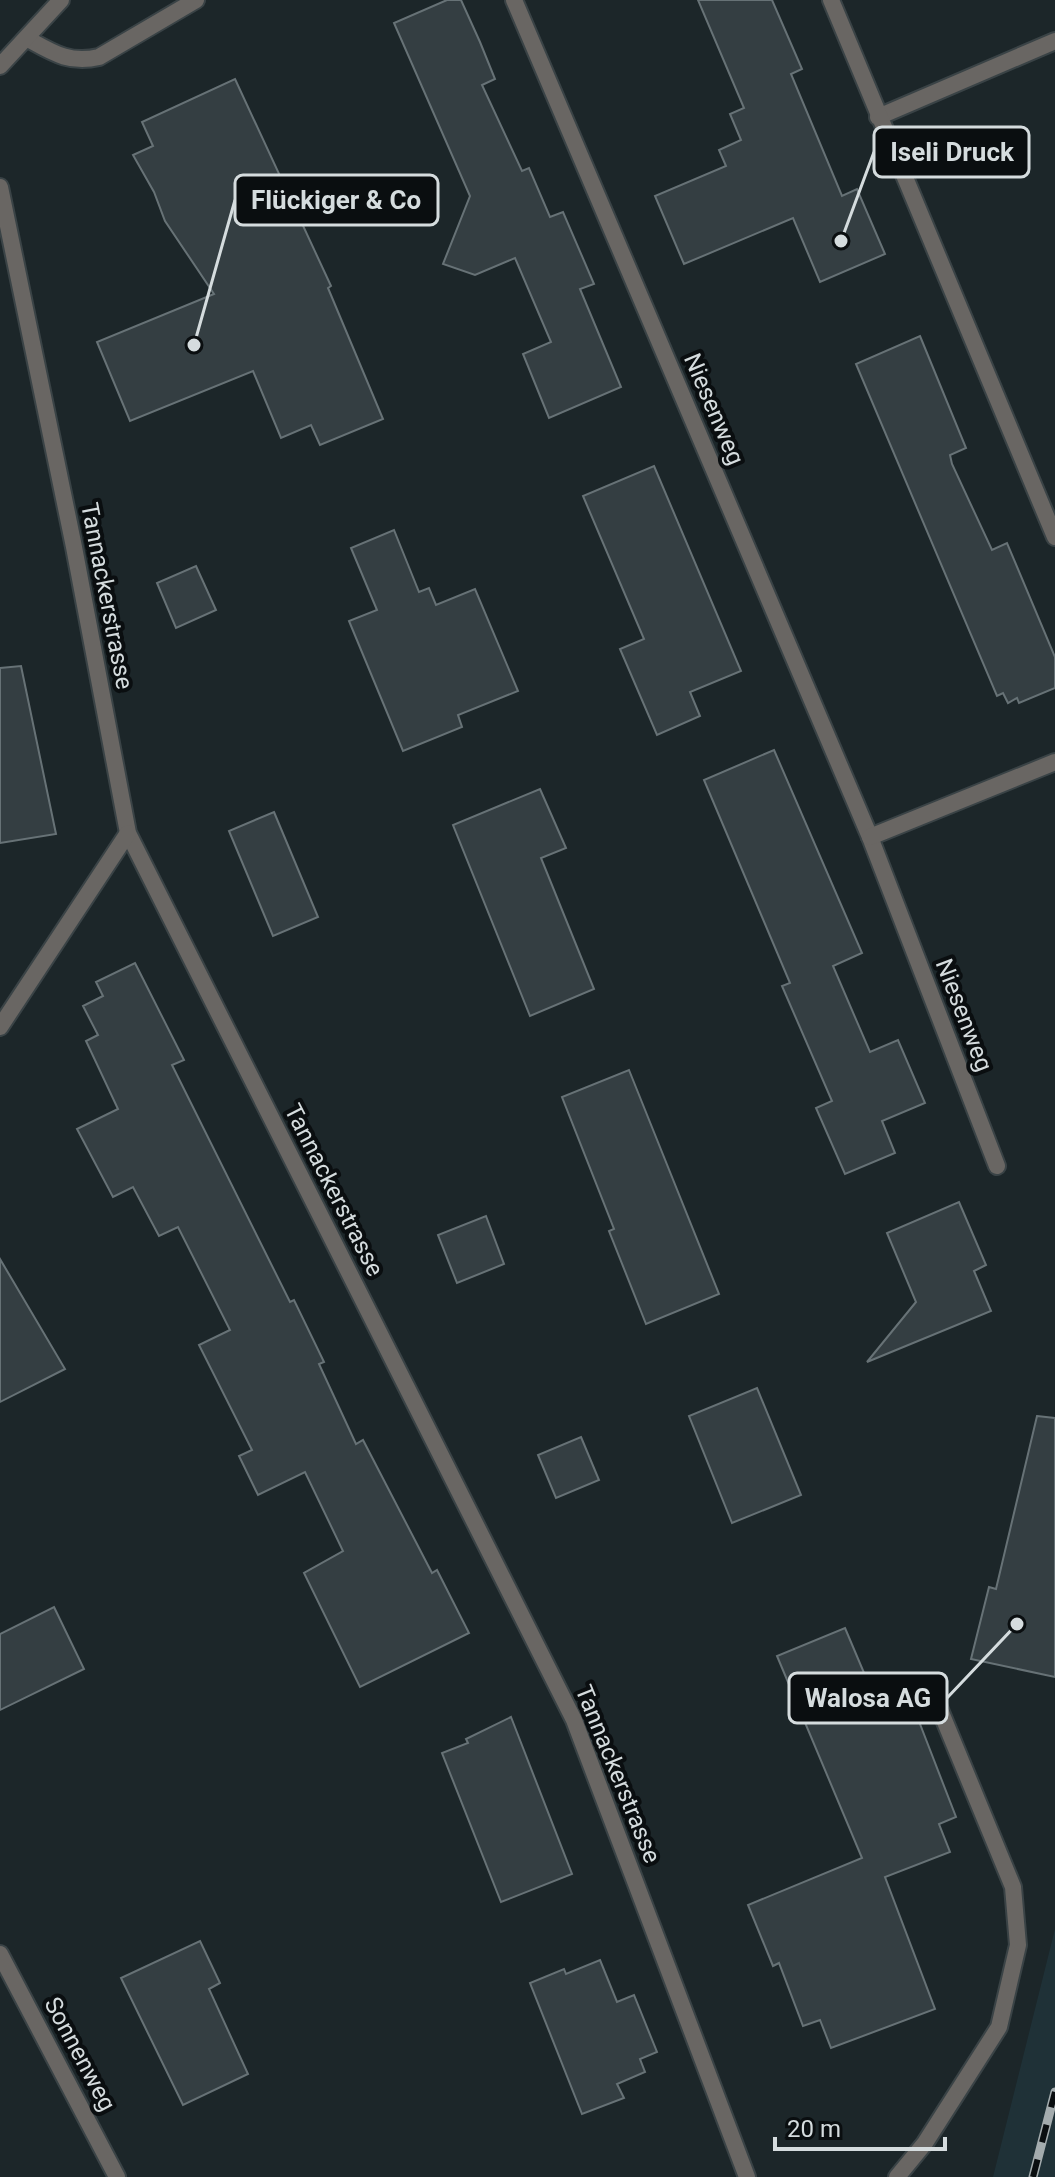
<svg xmlns="http://www.w3.org/2000/svg" width="1055" height="2177" font-family="Roboto,sans-serif">
<style>
.built{fill:#1f3137}
.building{fill:#343e42;stroke:#677276;stroke-width:2}
.lines{fill:none;stroke-linecap:round;stroke-linejoin:round}
.service-casing{stroke:#3a4346;stroke-width:20}
.minor-casing{stroke:#3a4346;stroke-width:20}
.tertiary-casing{stroke:#3a4346;stroke-width:20}
.service{stroke:#696663;stroke-width:16}
.minor{stroke:#696663;stroke-width:16}
.tertiary{stroke:#696663;stroke-width:16}
.rail-casing{stroke:#a4acae;stroke-width:9}
.rail{stroke:#0a0e10;stroke-width:6;stroke-dasharray:18;stroke-linecap:butt}
.labels{text-anchor:middle;stroke-width:8;stroke-linejoin:round;paint-order:stroke}
.street-label{font-size:24px;fill:#d5dcde;stroke:#0a0e10}
.leader{fill:none;stroke:#d5dcde;stroke-width:3}
.callout-dot{fill:#d5dcde;stroke:#0a0e10;stroke-width:3}
.callout{fill:#0a0e10;stroke:#d5dcde;stroke-width:3}
.callout-label{font-size:26px;text-anchor:middle;font-weight:bold;fill:#d5dcde}
</style>
<rect width="100%" height="100%" fill="#1c2629"/>
<path class="built" d="M1055 1929V2177H993Z"/>
<g class="building">
<path d="M447 0H461L480 42 495 79 482 85 522 171 529 168 550 217 563 212 594 284 580 289 621 387 549 418 523 354 551 342 515 258 475 275 443 264 470 196 394 23Z"/>
<path d="M698 0H772L802 69 791 74 842 196 857 189 885 254 820 282 793 218 684 264 655 196 726 166 719 150 741 140 730 114 744 108Z"/>
<path d="M235 79 331 286 328 288 383 419 320 445 311 425 281 438 253 371 130 421 97 342 214 294 165 221 154 192 133 155 153 146 142 122Z"/>
<path d="M920 336 966 448 950 455 952 464 992 550 1007 543 1055 657V688L1019 703 1017 698 1008 703 1003 693 997 696 856 364Z"/>
<path d="M654 466 741 671 690 692 700 716 657 735 620 649 644 639 583 496Z"/>
<path d="M394 530 419 592 429 588 436 605 475 589 518 691 458 715 462 727 403 751 349 621 377 610 351 548Z"/>
<path d="M196 566 216 610 176 628 157 583Z"/>
<path d="M21 666 56 834 0 843V668Z"/>
<path d="M774 750 862 953 833 966 870 1052 898 1040 925 1103 882 1121 895 1153 845 1174 816 1108 832 1101 782 986 790 983 704 780Z"/>
<path d="M540 789 566 848 541 858 594 989 530 1016 453 825Z"/>
<path d="M274 812 318 917 273 936 229 831Z"/>
<path d="M135 963 184 1060 172 1065 290 1302 294 1300 324 1362 319 1364 356 1444 363 1440 432 1573 437 1570 469 1633 360 1687 304 1573 343 1551 305 1472 258 1495 239 1456 252 1450 199 1345 230 1330 178 1227 159 1236 133 1187 113 1197 77 1129 118 1109 86 1041 98 1035 83 1006 103 996 96 982Z"/>
<path d="M629 1070 719 1294 646 1324 609 1231 614 1229 562 1097Z"/>
<path d="M959 1202 986 1265 974 1271 991 1311 867 1362 916 1302 887 1233Z"/>
<path d="M486 1216 504 1264 457 1283 438 1235Z"/>
<path d="M0 1259 65 1369 0 1402Z"/>
<path d="M757 1388 801 1495 732 1523 689 1416Z"/>
<path d="M1037 1416 1055 1418V1677L971 1659 989 1587 996 1589Z"/>
<path d="M581 1437 599 1480 556 1498 538 1455Z"/>
<path d="M54 1607 84 1669 0 1710V1634Z"/>
<path d="M845 1628 878 1706 908 1693 956 1817 939 1824 950 1852 885 1877 935 2009 831 2048 820 2020 803 2026 779 1963 773 1966 748 1905 862 1858 777 1656Z"/>
<path d="M511 1717 572 1874 501 1902 442 1753 468 1743 466 1739Z"/>
<path d="M200 1941 220 1983 209 1989 248 2074 183 2105 121 1978Z"/>
<path d="M600 1960 617 2002 634 1995 657 2052 640 2059 645 2072 617 2084 624 2098 582 2114 530 1983 564 1969 566 1974Z"/>
</g>
<g class="lines">
<defs>
<path id="service" d="M878 117 1055 41"/>
<g id="minor">
<path d="M514 0 870 837 997 1166"/>
<path d="M831 0 1055 537"/>
<path d="M28 39C53 53 70 64 99 57L196 0"/>
<path d="M0 187 74 547 128 833 574 1720 747 2177"/>
<path d="M870 837 1055 762"/>
<path d="M0 1027 128 833"/>
<path d="M0 1954 117 2177"/>
<path d="M897 2177 925 2143 999 2027 1018 1945 1013 1887 931 1688"/>
</g>
<path id="tertiary" d="M0 66 61 0"/>
</defs>
<use href="#service" class="service-casing"/>
<use href="#minor" class="minor-casing"/>
<use href="#tertiary" class="tertiary-casing"/>
<use href="#service" class="service"/>
<use href="#minor" class="minor"/>
<use href="#tertiary" class="tertiary"/>
<defs>
<path id="rail" d="M1033 2177 1055 2092"/>
</defs>
<use href="#rail" class="rail-casing"/>
<use href="#rail" class="rail"/>
</g>
<g class="labels">
<g class="street-label">
<text transform="translate(714 409) rotate(67)" y="8">Niesenweg</text>
<text transform="translate(107 596) rotate(79)" y="8">Tannackerstrasse</text>
<text transform="translate(964 1015) rotate(69)" y="8">Niesenweg</text>
<text transform="translate(334 1190) rotate(63)" y="8">Tannackerstrasse</text>
<text transform="translate(618 1774) rotate(68)" y="8">Tannackerstrasse</text>
<text transform="translate(80 2054) rotate(62)" y="8">Sonnenweg</text>
</g>
</g>
<path class="leader" d="M841 241L874 152M194 345L235 200M1017 1624L947 1698"/>
<g class="callout-dot">
<circle cx="841" cy="241" r="8"/>
<circle cx="194" cy="345" r="8"/>
<circle cx="1017" cy="1624" r="8"/>
</g>
<g class="callout">
<rect x="874" y="127" width="155" height="50" rx="8"/>
<rect x="235" y="175" width="203" height="50" rx="8"/>
<rect x="789" y="1673" width="158" height="50" rx="8"/>
</g>
<g class="callout-label">
<text x="952" y="161">Iseli Druck</text>
<text x="336" y="209">Flückiger &amp; Co</text>
<text x="868" y="1707">Walosa AG</text>
</g>
<path d="M775 2137v12h170v-12" fill="none" stroke="#d5dcde" stroke-width="4"/>
<text x="787" y="2137" font-size="24" fill="#d5dcde" stroke="#0a0e10" stroke-width="6" paint-order="stroke">20 m</text>
</svg>
